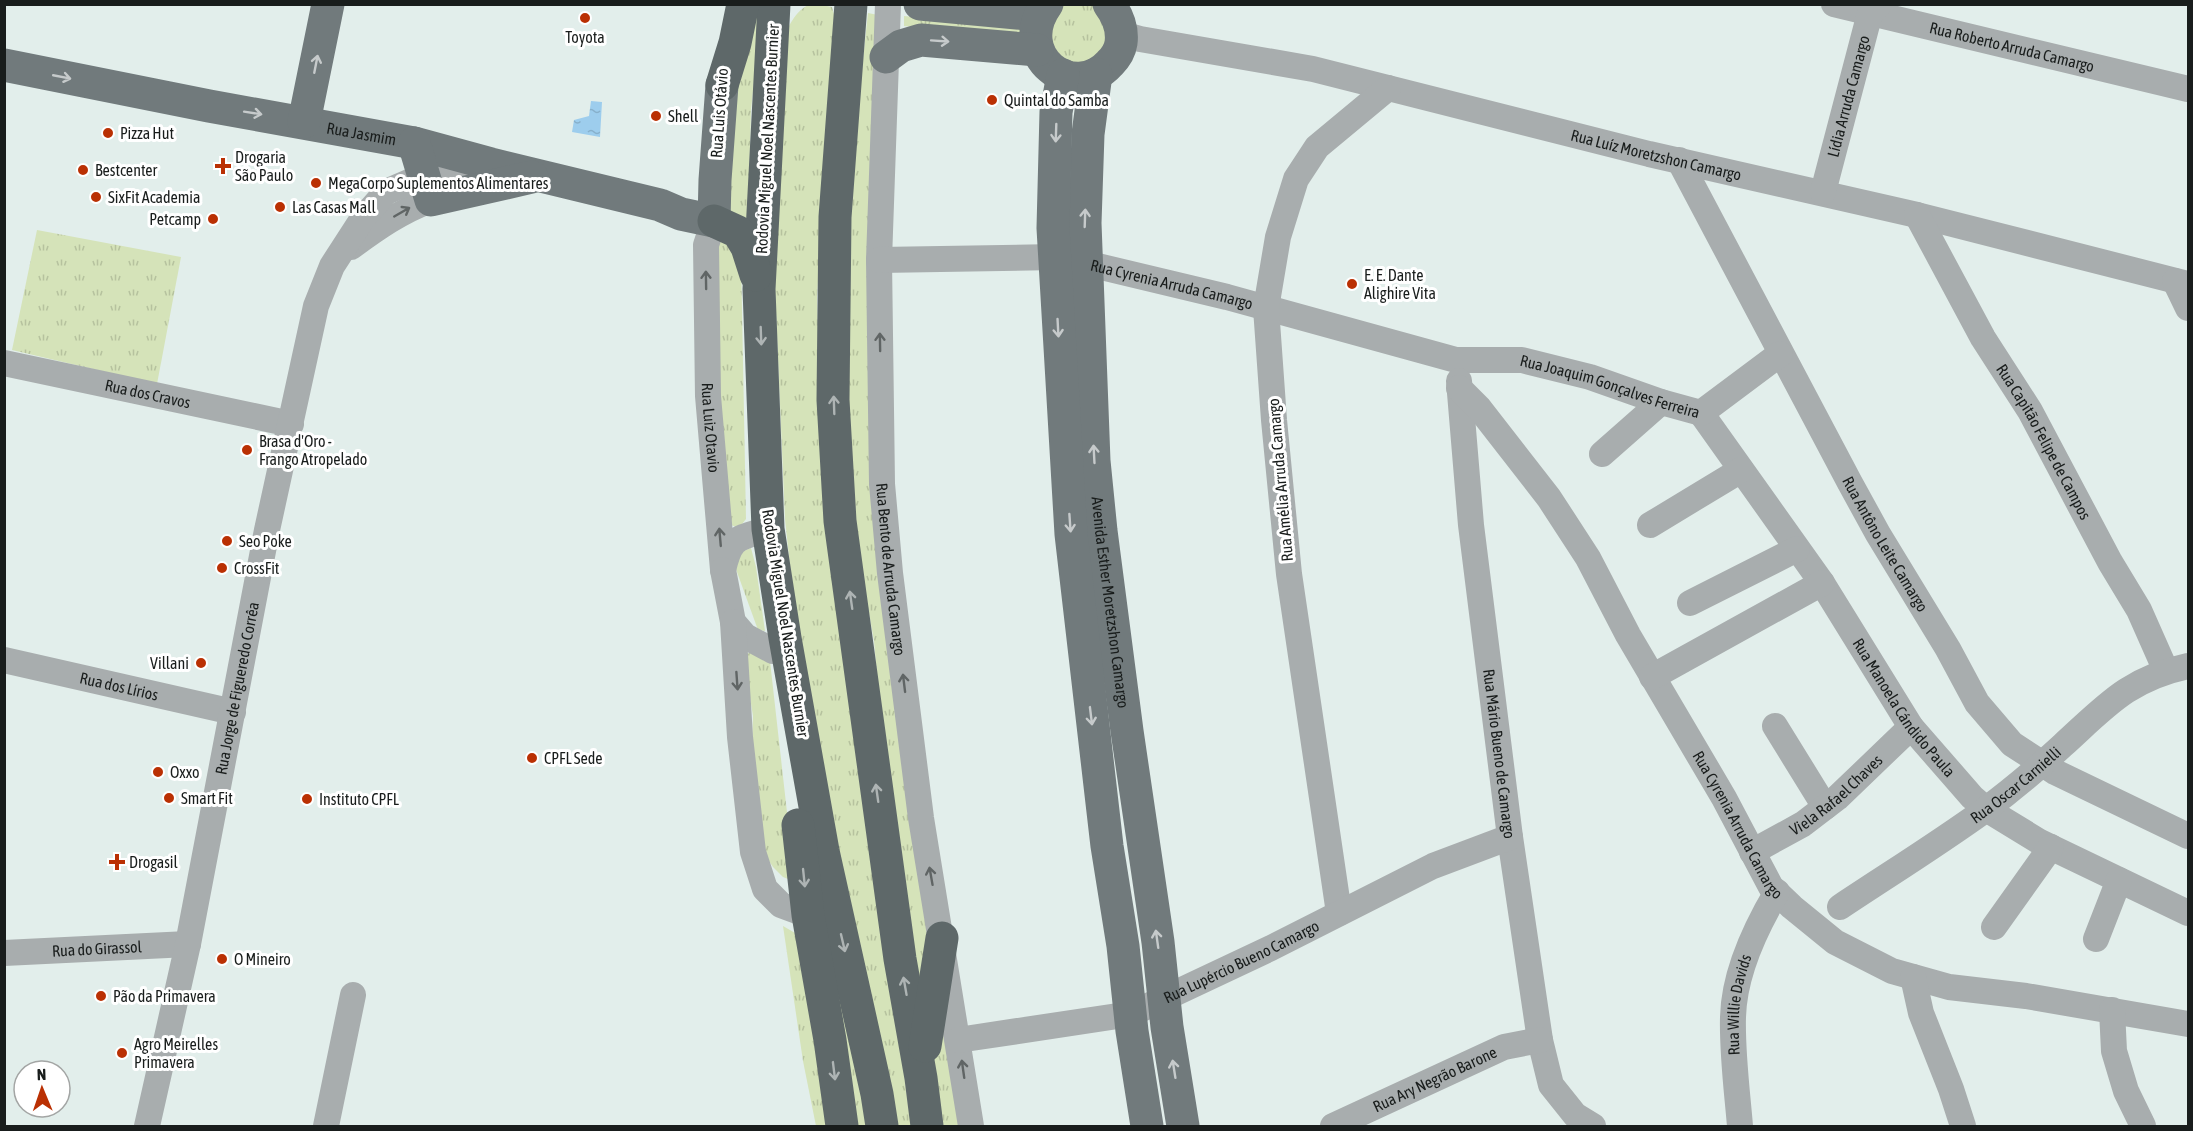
<svg xmlns="http://www.w3.org/2000/svg" width="2193" height="1131" font-family="'Asap Condensed',sans-serif">
<style>
.grass{fill:url(#grass-tufts)}
.water{fill:url(#water-ripples)}
.lines{fill:none;stroke-linecap:round;stroke-linejoin:round}
.minor{stroke:#a8adae;stroke-width:26}
.major{stroke:#717a7c;stroke-width:33}
.highway{stroke:#5e6869;stroke-width:33}
.oneway{stroke:#c6cacb}
.oneway2{stroke:#606565}
.oneway3{stroke:#aeb4b4}
.poi-dot{fill:#ba3003;stroke:#fff;stroke-width:2}
.labels{text-anchor:middle;stroke-width:6;stroke-linejoin:round;paint-order:stroke}
.poi-label{font-size:16px;fill:#191d1c;stroke:#fff;text-anchor:start}
.street-label{font-size:16px;fill:#191d1c;stroke:#fff}
</style>
<defs>
<pattern id="grass-tufts" width="24" height="20" patternUnits="userSpaceOnUse" patternTransform="scale(1.5)"><rect width="24" height="20" fill="#d5e3b9"/><path d="M3 7l-1-3M5 7V3M7 7l1-3M15 17l-1-3M17 17v-4M19 17l1-3" fill="none" stroke="#b6c29e"/></pattern>
<pattern id="water-ripples" width="26" height="14" patternUnits="userSpaceOnUse" patternTransform="scale(1.5)"><rect width="26" height="14" fill="#9dcded"/><path d="M2 4q2-2 4 0t4 0M15 11q2-2 4 0t4 0" fill="none" stroke="#87b0cb"/></pattern>
</defs>
<rect width="100%" height="100%" fill="#e2eeeb"/>
<g class="grass">
<path d="M810 4 822 5 832 7 835 18 817 297 822 443 911 1126H897L802 679 785 519 773 243 782 41C789 26 794 12 810 4Z"/>
<path d="M1060 4 1096 5 1111 43 1088 66 1057 61 1046 22Z"/>
<path d="M762 5 751 110 748 225 723 207 736 56Z"/>
<path d="M868 13 878 15 870 375 932 934 921 1007 890 819 874 641 857 546 844 382 850 180Z"/>
<path d="M904 16 1031 28V39L904 26Z"/>
<path d="M37 230 181 257 157 384 12 350Z"/>
<path d="M723 236 741 257 746 519 739 528 723 522 714 250Z"/>
<path d="M751 548 756 567 765 631 758 630 733 561 741 552Z"/>
<path d="M757 652 770 661 789 830 798 883 783 877 773 867 759 846 751 777 753 716 743 654Z"/>
<path d="M783 926 802 937 833 1126H816L803 1061Z"/>
<path d="M832 949 872 1126H849Z"/>
<path d="M933 1027 949 1035 966 1126H941L930 1065Z"/>
</g>
<path class="water" d="M591 101 602 102 600 137 572 132 574 120 589 116Z"/>
<g class="lines">
<g class="minor">
<path id="s1" d="M888 4 879 260 882 484 890 573 921 818 971 1126"/>
<path id="s2" d="M1834 4 2188 89"/>
<path id="s3" d="M1122 34 1140 39 1313 69 1649 154 1917 215 2188 284"/>
<path id="s4" d="M1679 160 1850 483 1878 534 1948 649 1977 703 2012 744 2055 772 2188 836"/>
<path id="s5" d="M1823 192 1870 13 1879 4"/>
<path id="s6" d="M1917 215 1983 338 2030 411 2110 562 2139 610 2166 671"/>
<path id="s7" d="M714 221 706 245 708 396 723 570C731 536 737 539 768 529"/>
<path d="M351 247C377 228 401 211 431 200"/>
<path id="s8" d="M879 260 1056 257 1085 263 1227 297 1456 360H1522L1590 377 1661 402 1701 413"/>
<path d="M2175 281 2188 308"/>
<path id="s9" d="M4 363 291 424"/>
<path id="s10" d="M1459 381 1471 525 1510 837 1540 1040 1551 1085 1575 1115 1593 1126"/>
<path id="s11" d="M1459 388 1479 408 1549 498 1588 558 1628 635 1724 798 1771 887 1792 907 1835 942 1892 971 1949 987 2026 996 2188 1024"/>
<path id="s12" d="M1701 413 1822 583 1911 727 1972 797 1986 809 2040 842 2188 913"/>
<path d="M1701 413 1780 354"/>
<path d="M1602 454 1661 402"/>
<path d="M1650 525 1741 470"/>
<path d="M723 570 733 622 745 636 773 651"/>
<path d="M1690 603 1797 549"/>
<path d="M733 622 740 737 753 852 765 889 781 905 808 915"/>
<path id="s13" d="M4 660 233 712"/>
<path d="M1652 677 1822 583"/>
<path d="M1775 726 1825 807"/>
<path id="s14" d="M1752 852 1803 824 1837 798 1911 727"/>
<path id="s15" d="M1840 907C1888 875 1938 844 1985 810 2012 790 2038 768 2063 745 2106 706 2128 679 2188 666"/>
<path d="M1339 913 1289 574 1274 420 1266 308 1278 237 1296 179 1317 147 1388 88"/>
<path d="M1994 927 2051 847"/>
<path d="M2096 939 2119 880"/>
<path id="s16" d="M4 953 188 944"/>
<path d="M1913 977 1921 1013 1951 1089 1963 1126"/>
<path d="M2112 1010 2114 1051 2126 1091 2143 1126"/>
<path id="s17" d="M958 1040 1131 1014 1271 948 1433 866 1510 837"/>
<path id="s18" d="M147 1126 188 944 267 530 316 306 332 266 363 218 386 192 423 176 485 165"/>
<path d="M326 1126 353 995"/>
<path id="s19" d="M1333 1126 1504 1047 1540 1040"/>
<path id="s20" d="M1740 1126C1737 1090 1732 1053 1733 1017 1734 973 1755 929 1777 892"/>
</g>
<g class="major">
<path d="M920 4 1039 15"/>
<path d="M1047 4C1010 55 1073 104 1110 63 1116 57 1120 50 1121 43 1123 28 1118 16 1109 4"/>
<path d="M886 57 901 46 921 40 1037 50"/>
<path id="s21" d="M4 65 209 106 414 143 491 164 660 205 681 214 714 221 715 180 722 85"/>
<path id="s22" d="M1096 74 1088 134 1085 223 1094 461 1101 531 1127 731 1158 942 1167 1027 1183 1126"/>
<path d="M1063 75 1056 112 1053 228 1071 534 1107 846 1123 946 1132 1031 1147 1126"/>
<path d="M304 122 328 4"/>
<path d="M414 143 431 200 532 177"/>
</g>
<g class="highway">
<path d="M774 4 759 289 768 529 785 638 823 851 877 1094 882 1126"/>
<path d="M851 4 835 217 833 400 840 521 900 959 921 1078 927 1126"/>
<path d="M722 85 735 43 743 4"/>
<path d="M714 221 738 232 747 247 756 275"/>
<path d="M798 825 808 915 830 1040 842 1126"/>
<path d="M925 1046 942 938"/>
</g>
</g>
<defs><path id="oneway-shaft" d="M-6 0H5M1.5-3L5.5 0L1.5 3" fill="none" stroke-width="1.6" stroke-linecap="round" stroke-linejoin="round" transform="scale(1.5)"/></defs>
<g class="oneway">
<use href="#oneway-shaft" transform="translate(940 41) rotate(4)"/>
<use href="#oneway-shaft" transform="translate(316 64) rotate(-79)"/>
<use href="#oneway-shaft" transform="translate(62 77) rotate(11)"/>
<use href="#oneway-shaft" transform="translate(253 113) rotate(9)"/>
<use href="#oneway-shaft" transform="translate(1056 133) rotate(92)"/>
<use href="#oneway-shaft" transform="translate(1085 218) rotate(-88)"/>
<use href="#oneway-shaft" transform="translate(1058 328) rotate(87)"/>
<use href="#oneway-shaft" transform="translate(1094 454) rotate(-93)"/>
<use href="#oneway-shaft" transform="translate(1070 523) rotate(86)"/>
<use href="#oneway-shaft" transform="translate(1091 716) rotate(83)"/>
<use href="#oneway-shaft" transform="translate(1157 939) rotate(-98)"/>
<use href="#oneway-shaft" transform="translate(1174 1069) rotate(-99)"/>
</g>
<g class="oneway2">
<use href="#oneway-shaft" transform="translate(402 212) rotate(-30)"/>
<use href="#oneway-shaft" transform="translate(706 280) rotate(-91)"/>
<use href="#oneway-shaft" transform="translate(880 342) rotate(-91)"/>
<use href="#oneway-shaft" transform="translate(720 537) rotate(-95)"/>
<use href="#oneway-shaft" transform="translate(737 681) rotate(86)"/>
<use href="#oneway-shaft" transform="translate(904 683) rotate(-97)"/>
<use href="#oneway-shaft" transform="translate(931 876) rotate(-100)"/>
<use href="#oneway-shaft" transform="translate(963 1069) rotate(-98)"/>
</g>
<g class="oneway3">
<use href="#oneway-shaft" transform="translate(761 336) rotate(88)"/>
<use href="#oneway-shaft" transform="translate(834 405) rotate(-92)"/>
<use href="#oneway-shaft" transform="translate(851 600) rotate(-98)"/>
<use href="#oneway-shaft" transform="translate(877 793) rotate(-98)"/>
<use href="#oneway-shaft" transform="translate(804 878) rotate(84)"/>
<use href="#oneway-shaft" transform="translate(843 943) rotate(77)"/>
<use href="#oneway-shaft" transform="translate(905 986) rotate(-100)"/>
<use href="#oneway-shaft" transform="translate(834 1071) rotate(83)"/>
</g>
<g class="poi-dot">
<circle cx="585" cy="18" r="6"/>
<circle cx="992" cy="100" r="6"/>
<circle cx="656" cy="116" r="6"/>
<circle cx="108" cy="133" r="6"/>
<path d="M220 157h6v6h6v6h-6v6h-6v-6h-6v-6h6z"/>
<circle cx="83" cy="170" r="6"/>
<circle cx="316" cy="183" r="6"/>
<circle cx="96" cy="197" r="6"/>
<circle cx="280" cy="207" r="6"/>
<circle cx="213" cy="219" r="6"/>
<circle cx="1352" cy="284" r="6"/>
<circle cx="247" cy="450" r="6"/>
<circle cx="227" cy="541" r="6"/>
<circle cx="222" cy="568" r="6"/>
<circle cx="201" cy="663" r="6"/>
<circle cx="532" cy="758" r="6"/>
<circle cx="158" cy="772" r="6"/>
<circle cx="169" cy="798" r="6"/>
<circle cx="307" cy="799" r="6"/>
<path d="M114 853h6v6h6v6h-6v6h-6v-6h-6v-6h6z"/>
<circle cx="222" cy="959" r="6"/>
<circle cx="101" cy="996" r="6"/>
<circle cx="122" cy="1053" r="6"/>
</g>
<g class="labels">
<g class="poi-label">
<text x="585" y="43" text-anchor="middle">Toyota</text>
<text x="1004" y="106">Quintal do Samba</text>
<text x="668" y="122">Shell</text>
<text x="120" y="139">Pizza Hut</text>
<text x="235" y="163">Drogaria<tspan x="235" dy="18">São Paulo</tspan></text>
<text x="95" y="176">Bestcenter</text>
<text x="328" y="189">MegaCorpo Suplementos Alimentares</text>
<text x="108" y="203">SixFit Academia</text>
<text x="292" y="213">Las Casas Mall</text>
<text x="201" y="225" text-anchor="end">Petcamp</text>
<text x="1364" y="281">E. E. Dante<tspan x="1364" dy="18">Alighire Vita</tspan></text>
<text x="259" y="447">Brasa d'Oro -<tspan x="259" dy="18">Frango Atropelado</tspan></text>
<text x="239" y="547">Seo Poke</text>
<text x="234" y="574">CrossFit</text>
<text x="189" y="669" text-anchor="end">Villani</text>
<text x="544" y="764">CPFL Sede</text>
<text x="170" y="778">Oxxo</text>
<text x="181" y="804">Smart Fit</text>
<text x="319" y="805">Instituto CPFL</text>
<text x="129" y="868">Drogasil</text>
<text x="234" y="965">O Mineiro</text>
<text x="113" y="1002">Pão da Primavera</text>
<text x="134" y="1050">Agro Meirelles<tspan x="134" dy="18">Primavera</tspan></text>
</g>
<g class="street-label">
<text dy="6" stroke="none"><textPath href="#s2" startOffset="183">Rua Roberto Arruda Camargo</textPath></text>
<text dy="6" stroke="none"><textPath href="#s5" startOffset="99">Lídia Arruda Camargo</textPath></text>
<text transform="translate(719 113) rotate(-86)" y="6">Rua Luis Otávio</text>
<text dy="6" stroke="none"><textPath href="#s21" startOffset="364">Rua Jasmim</textPath></text>
<text transform="translate(767 139) rotate(-87)" y="6">Rodovia Miguel Noel Nascentes Burnier</text>
<text dy="6" stroke="none"><textPath href="#s3" startOffset="548">Rua Luíz Moretzshon Camargo</textPath></text>
<text dy="6" stroke="none"><textPath href="#s8" startOffset="296">Rua Cyrenia Arruda Camargo</textPath></text>
<text dy="6" stroke="none"><textPath href="#s8" startOffset="748">Rua Joaquim Gonçalves Ferreira</textPath></text>
<text dy="6" stroke="none"><textPath href="#s9" startOffset="147">Rua dos Cravos</textPath></text>
<text dy="6" stroke="none"><textPath href="#s7" startOffset="208">Rua Luiz Otavio</textPath></text>
<text dy="6" stroke="none"><textPath href="#s6" startOffset="260">Rua Capitão Felipe de Campos</textPath></text>
<text transform="translate(1280 480) rotate(-95)" y="6">Rua Amélia Arruda Camargo</text>
<text dy="6" stroke="none"><textPath href="#s4" startOffset="436">Rua Antôno Leite Camargo</textPath></text>
<text dy="6" stroke="none"><textPath href="#s1" startOffset="566">Rua Bento de Arruda Camargo</textPath></text>
<text dy="6" stroke="none"><textPath href="#s22" startOffset="530">Avenida Esther Moretzshon Camargo</textPath></text>
<text transform="translate(786 623) rotate(81)" y="6">Rodovia Miguel Noel Nascentes Burnier</text>
<text dy="6" stroke="none"><textPath href="#s13" startOffset="118">Rua dos Lírios</textPath></text>
<text dy="6" stroke="none"><textPath href="#s18" startOffset="447">Rua Jorge de Figueredo Corrêa</textPath></text>
<text dy="6" stroke="none"><textPath href="#s12" startOffset="358">Rua Manoela Cándido Paula</textPath></text>
<text dy="6" stroke="none"><textPath href="#s10" startOffset="375">Rua Mário Bueno de Camargo</textPath></text>
<text dy="6" stroke="none"><textPath href="#s15" startOffset="214">Rua Oscar Carnielli</textPath></text>
<text dy="6" stroke="none"><textPath href="#s14" startOffset="102">Viela Rafael Chaves</textPath></text>
<text dy="6" stroke="none"><textPath href="#s11" startOffset="520">Rua Cyrenia Arruda Camargo</textPath></text>
<text dy="6" stroke="none"><textPath href="#s16" startOffset="93">Rua do Girassol</textPath></text>
<text dy="6" stroke="none"><textPath href="#s17" startOffset="297">Rua Lupércio Bueno Camargo</textPath></text>
<text dy="6" stroke="none"><textPath href="#s20" startOffset="122">Rua Willie Davids</textPath></text>
<text dy="6" stroke="none"><textPath href="#s19" startOffset="112">Rua Ary Negrão Barone</textPath></text>
</g>
</g>
<rect width="2193" height="1131" fill="none" stroke="#191d1c" stroke-width="12"/>
<g transform="translate(42 1089) rotate(358)"><circle r="28" fill="#ffffff" stroke="#a3a5a4" stroke-width="1.5"/>
<path d="M0-4.5L10 22L0 15L-10 22Z" fill="#ba3003"/>
<text y="-9" font-size="16" font-weight="bold" text-anchor="middle" fill="#191d1c">N</text>
</g>
</svg>
